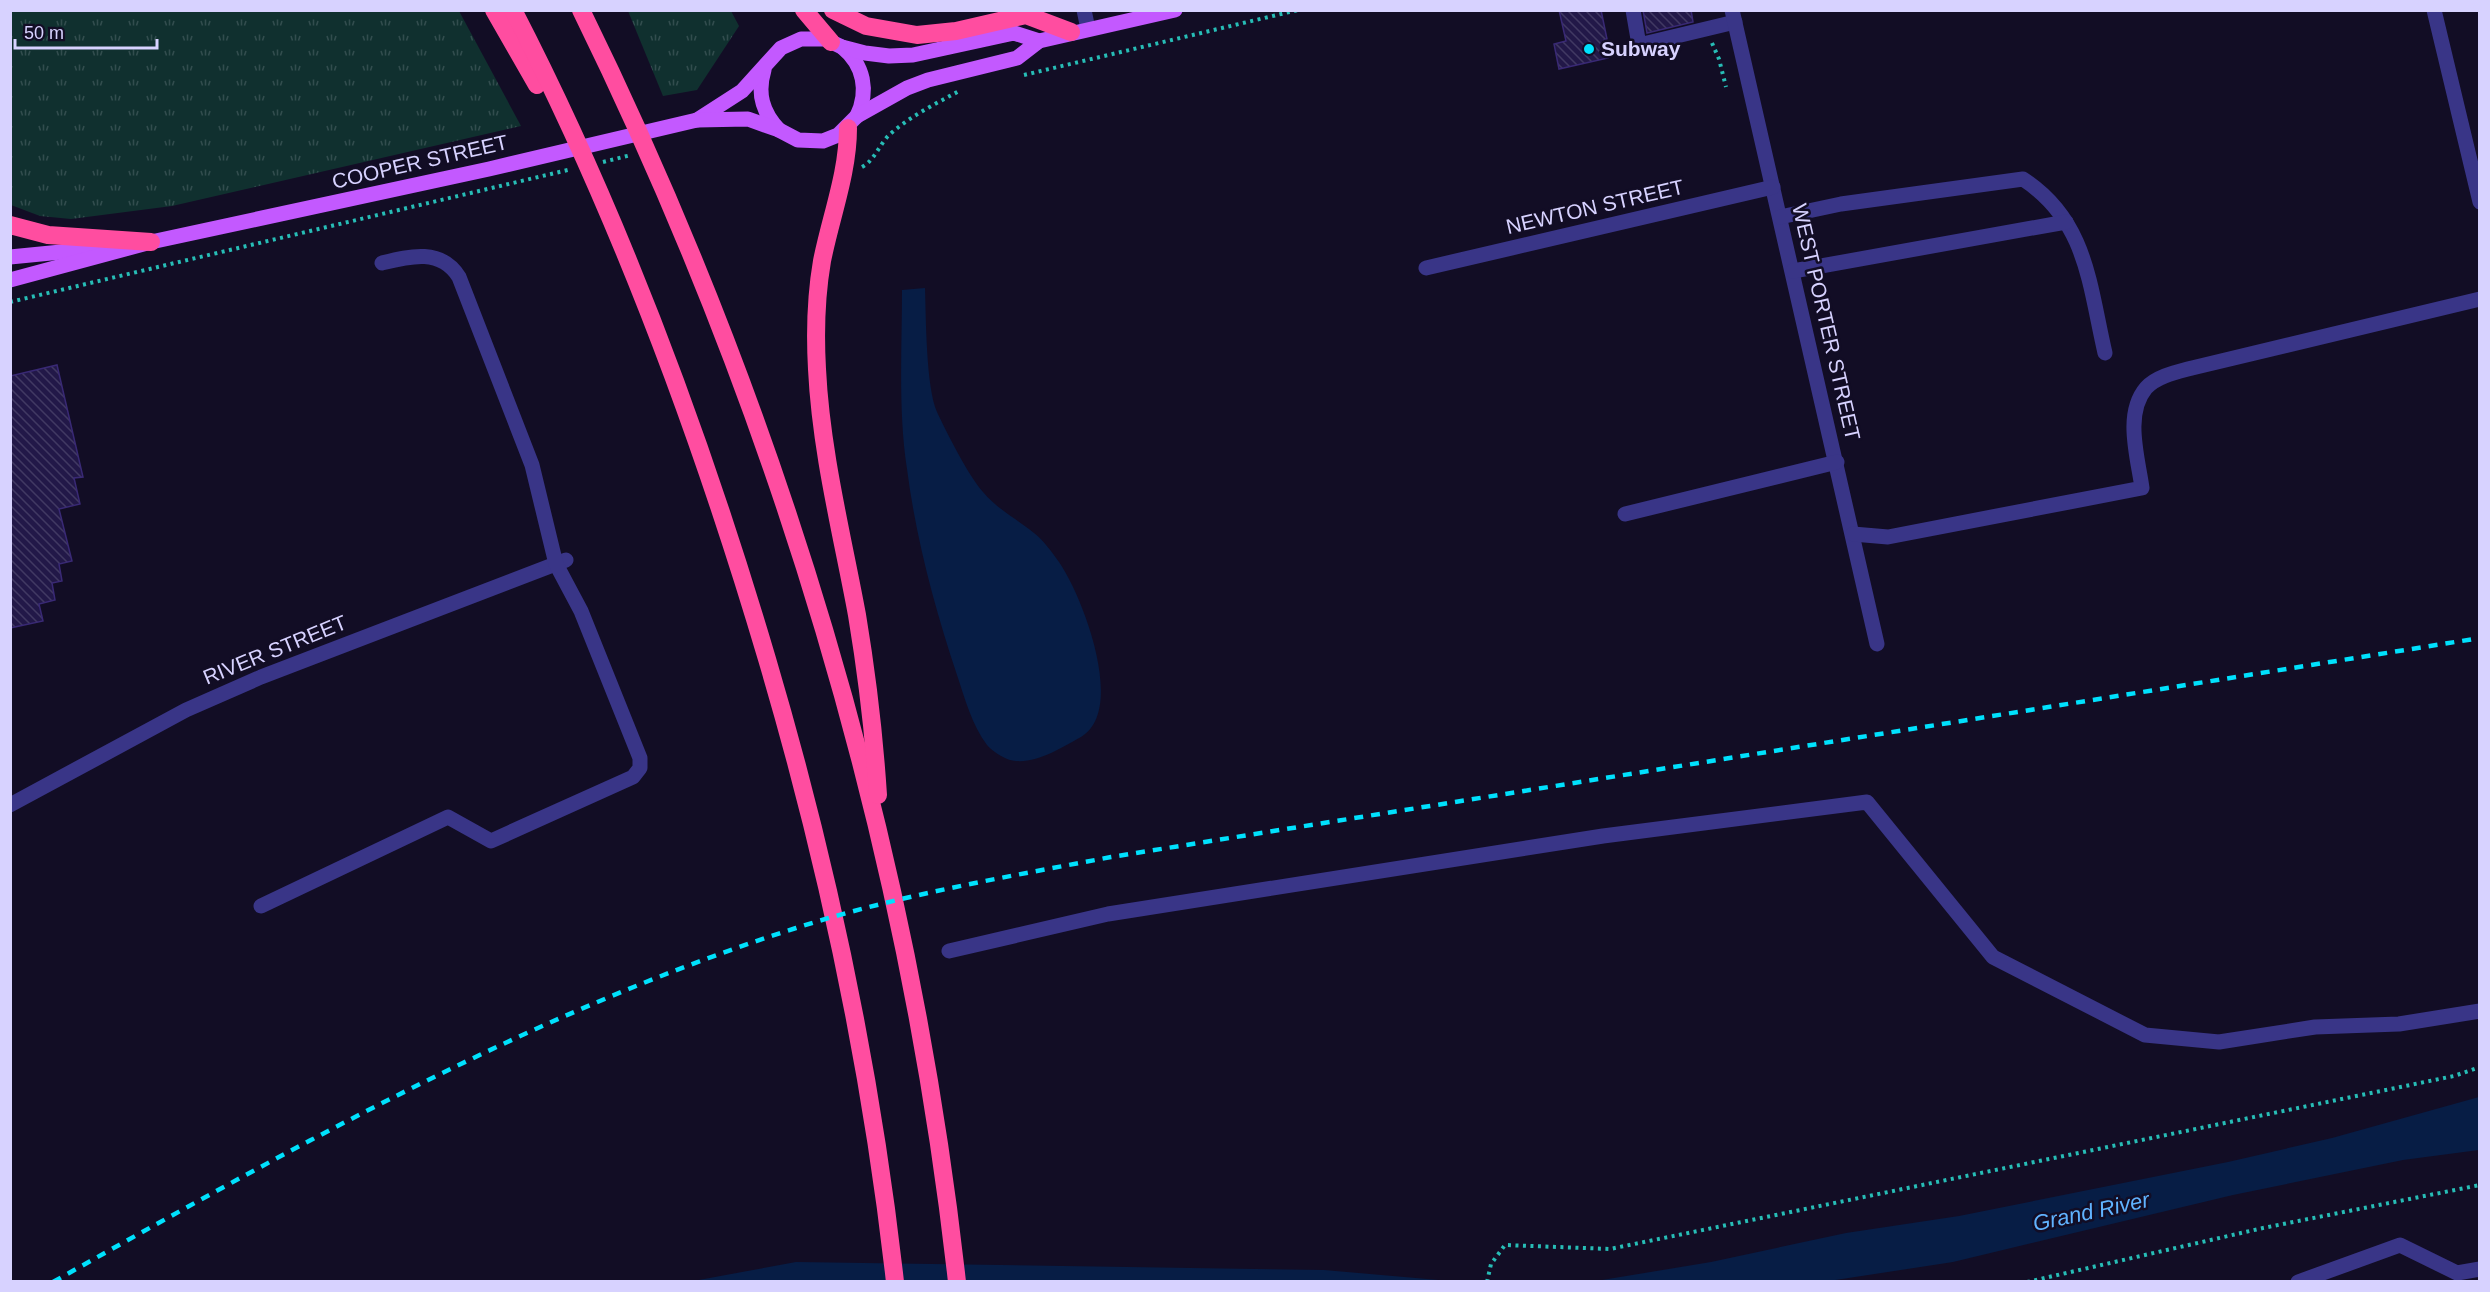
<svg xmlns="http://www.w3.org/2000/svg" width="2490" height="1292" font-family="Helvetica,sans-serif">
<style>
.grass{fill:url(#grass-tufts)}
.water{fill:#071d45}
.building{fill:url(#building-back-hatch);stroke:#392975;stroke-width:1.5}
.lines{fill:none;stroke-linecap:round;stroke-linejoin:round}
.path{stroke:#27bdb6;stroke-width:4;stroke-dasharray:3 4.5;stroke-linecap:butt}
.minor{stroke:#393587;stroke-width:15}
.major{stroke:#c359ff;stroke-width:15}
.highway{stroke:#ff4da0;stroke-width:18}
.rail{stroke:#00e1fd;stroke-width:4.5;stroke-dasharray:9 8;stroke-linecap:butt}
.poi-dot{fill:#00e1fd;stroke:#120d25;stroke-width:2}
.labels{text-anchor:middle;stroke-width:5;stroke-linejoin:round;paint-order:stroke}
.poi-label{font-size:21px;font-weight:bold;fill:#d7d2ff;stroke:#120d25;text-anchor:start}
.street-label{font-size:21px;fill:#d7d2ff;stroke:#120d25}
.water-label{font-size:22px;font-style:italic;fill:#60b3ff;stroke:#120d25}
</style>
<defs>
<pattern id="grass-tufts" width="24" height="20" patternUnits="userSpaceOnUse" patternTransform="scale(1.5)"><rect width="24" height="20" fill="#10302f"/><path d="M3 7l-1-3M5 7V3M7 7l1-3M15 17l-1-3M17 17v-4M19 17l1-3" fill="none" stroke="#324d4e"/></pattern>
<pattern id="building-back-hatch" width="6" height="6" patternUnits="userSpaceOnUse" patternTransform="scale(1.5)"><rect width="6" height="6" fill="#221848"/><path d="M-1 5l2 2M0 0l6 6M5-1l2 2" fill="none" stroke="#413963"/></pattern>
</defs>
<rect width="100%" height="100%" fill="#120d25"/>
<g class="grass">
<path d="M10 11H459L521 126 172 206 71 219 40 216 11 205Z"/>
<path d="M628 11H731L739 26 697 90 663 96Z"/>
</g>
<g class="water">
<path d="M925 288C926 318 926 387 937 412 947 433 968 475 983 492 997 509 1017 519 1034 533 1043 540 1052 552 1059 562 1082 595 1127 710 1081 737 1061 748 1033 766 1010 760 1003 758 991 750 987 745 972 725 965 699 957 675 935 609 916 539 907 469 898 410 902 349 902 290Z"/>
<path d="M2479 1097V1150L2403 1160 2233 1195 1953 1262 1829 1281H1596L1711 1262 1846 1233 1959 1216 2228 1162 2332 1138Z"/>
<path d="M796 1262 1324 1270 1450 1281 688 1282Z"/>
</g>
<g class="building">
<path d="M1559 10H1601L1607 39 1604 40 1608 58 1559 69 1554 44 1566 41Z"/>
<path d="M1643 10H1691L1693 22 1647 33Z"/>
<path d="M57 365 83 477 74 478 80 504 59 509 72 561 59 564 62 581 52 583 55 600 39 604 43 621 10 628V376Z"/>
</g>
<g class="lines">
<g class="path">
<path d="M1712 43 1719 59 1726 87"/>
<path d="M1024 75 1298 10"/>
<path d="M603 162 631 155"/>
<path d="M862 167C875 160 879 145 889 135 910 116 937 103 961 90"/>
<path d="M10 302 572 169"/>
<path d="M1487 1282 1491 1264 1505 1245 1610 1249 2454 1076 2480 1067"/>
<path d="M2027 1282 2263 1228 2480 1185"/>
</g>
<g class="minor">
<path d="M1084 10 1088 29"/>
<path d="M1633 10 1639 45 1735 22"/>
<path d="M1732 10 1877 644"/>
<path d="M2434 10 2480 202"/>
<path d="M1780 217 1841 204 2023 179C2087 221 2089 284 2105 353"/>
<path d="M1426 268 1773 187"/>
<path d="M1793 271 2066 222"/>
<path d="M1625 514 1837 462"/>
<path d="M1853 534 1888 537 2142 488C2138 458 2124 414 2146 388 2157 376 2177 372 2192 368L2480 299"/>
<path d="M10 805 186 710 261 677 566 560"/>
<path d="M261 906 448 817 491 841 633 777 640 768V758L581 611 556 564 532 465 459 277C441 248 410 256 382 263"/>
<path d="M949 951 1108 914 1603 836 1867 802 1993 957 2145 1035 2219 1042 2315 1027 2399 1024 2480 1011"/>
<path d="M2298 1282 2400 1245 2457 1273 2480 1269"/>
</g>
<g class="major">
<path d="M842 47C864 65 869 91 857 116"/>
<path d="M764 70C757 93 762 112 779 130"/>
<path d="M697 120 742 91 781 48 801 39H825L842 47 865 53 889 56 913 55 1014 33 1039 41"/>
<path d="M10 257 112 247"/>
<path d="M10 280 151 242 489 169 697 120 748 119 779 130 798 140 823 141 838 135 857 116 907 88 928 80 1017 58 1039 41 1175 10"/>
</g>
<g class="highway">
<path d="M494 10 537 85"/>
<path d="M513 10C620 217 701 436 767 659 828 865 871 1067 895 1282"/>
<path d="M581 10C777 409 908 840 957 1282"/>
<path d="M804 10 831 42"/>
<path d="M833 10 866 26 917 35 956 31 1026 15 1071 32"/>
<path d="M848 128C848 173 831 216 822 261 816 296 815 333 817 369 821 452 842 534 857 615 867 675 874 734 878 795"/>
<path d="M10 225 48 235 151 242"/>
</g>
<path class="rail" d="M53 1282C292 1148 535 1011 796 928 899 895 1006 877 1111 857L2480 638"/>
</g>
<circle class="poi-dot" cx="1589" cy="49" r="6"/>
<g class="labels">
<g class="poi-label">
<text x="1601" y="56">Subway</text>
</g>
<g class="street-label">
<text transform="translate(420 162) rotate(-13)" y="7">COOPER STREET</text>
<text transform="translate(1595 207) rotate(-13)" y="7">NEWTON STREET</text>
<text transform="translate(1826 322) rotate(77)" y="7">WEST PORTER STREET</text>
<text transform="translate(275 650) rotate(-22)" y="7">RIVER STREET</text>
</g>
<g class="water-label">
<text transform="translate(2091 1211) rotate(-12)" y="8">Grand River</text>
</g>
</g>
<rect width="2490" height="1292" fill="none" stroke="#d7d2ff" stroke-width="24"/>
<path d="M15 39v9h142v-9" fill="none" stroke="#d7d2ff" stroke-width="3"/>
<text x="24" y="39" font-size="18" fill="#d7d2ff" stroke="#120d25" stroke-width="4.5" paint-order="stroke">50 m</text>
</svg>
